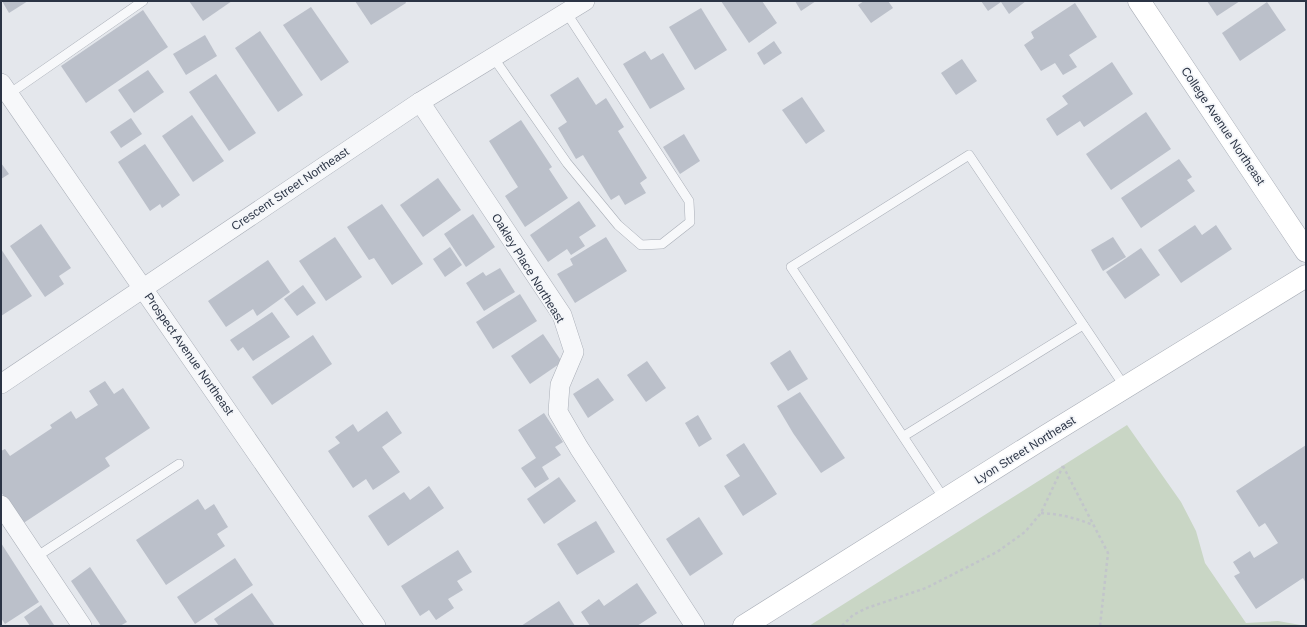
<svg xmlns="http://www.w3.org/2000/svg" width="1307" height="627" font-family="Helvetica,sans-serif">
<style>
.green{fill:#c9d6c5}
.building{fill:#bbc0ca}
.lines{fill:none;stroke-linecap:round;stroke-linejoin:round}
.lane-casing{stroke:#a9aeb7;stroke-width:10}
.street-casing{stroke:#a9aeb7;stroke-width:20}
.secondary-casing{stroke:#a9aeb7;stroke-width:23}
.path{stroke:#c2c5cb;stroke-width:2.5;stroke-dasharray:3 3;stroke-linecap:butt}
.lane{stroke:#f7f8fa;stroke-width:9}
.street{stroke:#f7f8fa;stroke-width:19}
.secondary{stroke:#fff;stroke-width:22}
.labels{text-anchor:middle;stroke-width:3.5;stroke-linejoin:round;paint-order:stroke}
.street-label{font-size:12px;fill:#2b3445;stroke:#f4f6f9}
</style>
<rect width="100%" height="100%" fill="#e4e7ec"/>
<path class="green" d="M1127 425 1181 502 1196 531 1205 563 1246 623 1278 621 1306 626H809Z"/>
<g class="building">
<path d="M2 1H28L9 13Z"/>
<path d="M189 1H232L203 21Z"/>
<path d="M355 1H405L406 3 371 25Z"/>
<path d="M721 1H762L777 23 749 43Z"/>
<path d="M795 1H816L801 11Z"/>
<path d="M864 1H888L893 8 871 23 858 5Z"/>
<path d="M981 1H1026L1009 14 1001 2 988 11Z"/>
<path d="M1207 1H1240L1217 16Z"/>
<path d="M1267 2 1286 30 1240 61 1222 33Z"/>
<path d="M1075 3 1097 37 1069 55 1077 67 1063 75 1055 63 1041 71 1024 45 1034 38 1031 32Z"/>
<path d="M311 7 349 62 321 81 283 25Z"/>
<path d="M701 8 727 50 695 70 669 27Z"/>
<path d="M143 10 168 47 86 103 61 66Z"/>
<path d="M260 31 303 95 278 112 235 48Z"/>
<path d="M205 35 217 56 186 75 173 54Z"/>
<path d="M774 41 782 53 764 65 757 53Z"/>
<path d="M645 51 651 60 663 53 685 89 650 109 623 64Z"/>
<path d="M962 59 977 81 956 95 941 73Z"/>
<path d="M1112 62 1133 94 1084 127 1080 121 1057 136 1046 119 1068 104 1062 96Z"/>
<path d="M148 70 164 92 134 113 118 90Z"/>
<path d="M216 74 256 133 229 151 189 92Z"/>
<path d="M578 77 596 105 606 98 624 127 618 131 647 178 640 183 646 193 625 205 619 195 611 200 583 155 576 159 558 128 567 122 550 95Z"/>
<path d="M802 97 825 131 806 144 782 110Z"/>
<path d="M1146 112 1171 149 1111 190 1086 154Z"/>
<path d="M192 115 224 161 193 182 162 136Z"/>
<path d="M131 118 142 134 121 148 110 132Z"/>
<path d="M521 120 552 167 549 169 568 198 525 227 505 196 518 187 489 141Z"/>
<path d="M684 134 700 161 680 174 663 147Z"/>
<path d="M145 144 180 195 162 208 160 204 150 211 118 162Z"/>
<path d="M1179 159 1192 177 1187 180 1195 191 1141 228 1121 198Z"/>
<path d="M1 163 9 174 1 179Z"/>
<path d="M438 178 461 210 423 237 400 205Z"/>
<path d="M579 201 596 226 579 237 585 246 571 255 567 249 548 262 530 235Z"/>
<path d="M382 204 423 264 392 285 374 258 369 260 347 227Z"/>
<path d="M473 214 495 247 466 267 444 234Z"/>
<path d="M41 224 71 268 59 276 64 284 45 297 10 246Z"/>
<path d="M1195 225 1202 235 1216 225 1232 249 1181 283 1158 250Z"/>
<path d="M335 237 362 277 326 301 299 261Z"/>
<path d="M606 237 627 271 575 303 557 274 573 265 570 259Z"/>
<path d="M1113 237 1126 257 1103 271 1091 250Z"/>
<path d="M450 247 462 265 445 277 433 259Z"/>
<path d="M1141 248 1160 275 1125 299 1106 272Z"/>
<path d="M1 249 32 296 1 316Z"/>
<path d="M268 260 290 292 257 316 253 309 226 327 208 301Z"/>
<path d="M500 268 515 292 484 311 466 283 483 272 486 276Z"/>
<path d="M303 285 316 303 297 316 284 299Z"/>
<path d="M520 294 537 321 493 349 476 322Z"/>
<path d="M272 312 290 337 253 361 243 347 238 351 230 340Z"/>
<path d="M543 334 562 362 530 384 511 356Z"/>
<path d="M313 335 332 364 272 405 252 377Z"/>
<path d="M790 350 808 379 788 391 770 363Z"/>
<path d="M647 361 666 388 646 402 627 375Z"/>
<path d="M598 378 614 400 588 418 573 394Z"/>
<path d="M105 381 114 394 123 388 150 428 105 458 110 466 22 524 1 492V451L5 449 10 456 52 428 50 425 71 411 76 419 98 405 89 391Z"/>
<path d="M800 392 845 458 821 473 793 433 777 406Z"/>
<path d="M387 411 402 433 382 447 400 472 373 490 366 479 353 488 328 451 340 443 335 437 353 424 358 432Z"/>
<path d="M544 413 563 442 555 447 561 455 542 467 549 479 535 488 521 468 536 458 518 430Z"/>
<path d="M698 415 712 439 699 447 685 423Z"/>
<path d="M744 443 777 494 743 516 724 486 740 476 726 455Z"/>
<path d="M1306 445V583L1303 578 1256 609 1234 576 1240 573 1233 562 1250 551 1254 558 1278 543 1265 523 1259 527 1236 491Z"/>
<path d="M559 477 576 501 544 524 527 499Z"/>
<path d="M429 486 444 508 388 546 368 516 404 492 410 500Z"/>
<path d="M198 499 205 510 214 504 228 527 217 534 225 546 166 585 136 540Z"/>
<path d="M699 517 723 554 690 576 666 539Z"/>
<path d="M596 521 615 552 577 575 557 544Z"/>
<path d="M1 543 39 602 5 624 1 618Z"/>
<path d="M458 550 472 572 457 581 463 590 448 599 454 608 436 620 429 610 420 616 401 586Z"/>
<path d="M235 558 253 585 195 624 177 597Z"/>
<path d="M90 567 127 622 120 626H101L71 581Z"/>
<path d="M637 583 657 613 637 626H590L581 612 599 599 604 606Z"/>
<path d="M252 593 275 626H219L214 619Z"/>
<path d="M559 601 575 626H521Z"/>
<path d="M41 605 54 625 52 626H30L24 617Z"/>
</g>
<g class="lines">
<defs>
<g id="lane">
<path d="M493 57 567 163 618 225 641 245 662 244 690 222 689 201 566 12"/>
<path d="M9 94 143 1"/>
<path d="M904 436 1083 325"/>
<path d="M945 500 791 267 969 155 1125 387"/>
<path d="M36 557 179 464"/>
</g>
<g id="street">
<path d="M1 83 376 626"/>
<path d="M420 102 562 315 574 352 560 385 558 412 579 448 695 626"/>
<path d="M1 384 420 102 585 1"/>
<path d="M1 505 82 626"/>
</g>
<g id="secondary">
<path d="M1139 1 1306 251"/>
<path d="M744 626 1046 436 1306 276"/>
</g>
</defs>
<use href="#lane" class="lane-casing"/>
<use href="#street" class="street-casing"/>
<use href="#secondary" class="secondary-casing"/>
<g class="path">
<path d="M1063 466 1108 553 1100 626"/>
<path d="M1041 513C1060 514 1076 518 1093 525"/>
<path d="M842 626 853 615 867 608 926 588 997 552 1025 532 1041 513 1063 466"/>
</g>
<use href="#lane" class="lane"/>
<use href="#street" class="street"/>
<use href="#secondary" class="secondary"/>
</g>
<g class="labels">
<g class="street-label">
<text transform="translate(1223 126) rotate(56)" y="4">College Avenue Northeast</text>
<text transform="translate(290 189) rotate(-34)" y="4">Crescent Street Northeast</text>
<text transform="translate(528 268) rotate(58)" y="4">Oakley Place Northeast</text>
<text transform="translate(189 354) rotate(55)" y="4">Prospect Avenue Northeast</text>
<text transform="translate(1025 450) rotate(-32)" y="4">Lyon Street Northeast</text>
</g>
</g>
<rect width="1307" height="627" fill="none" stroke="#2b3445" stroke-width="4"/>
</svg>
